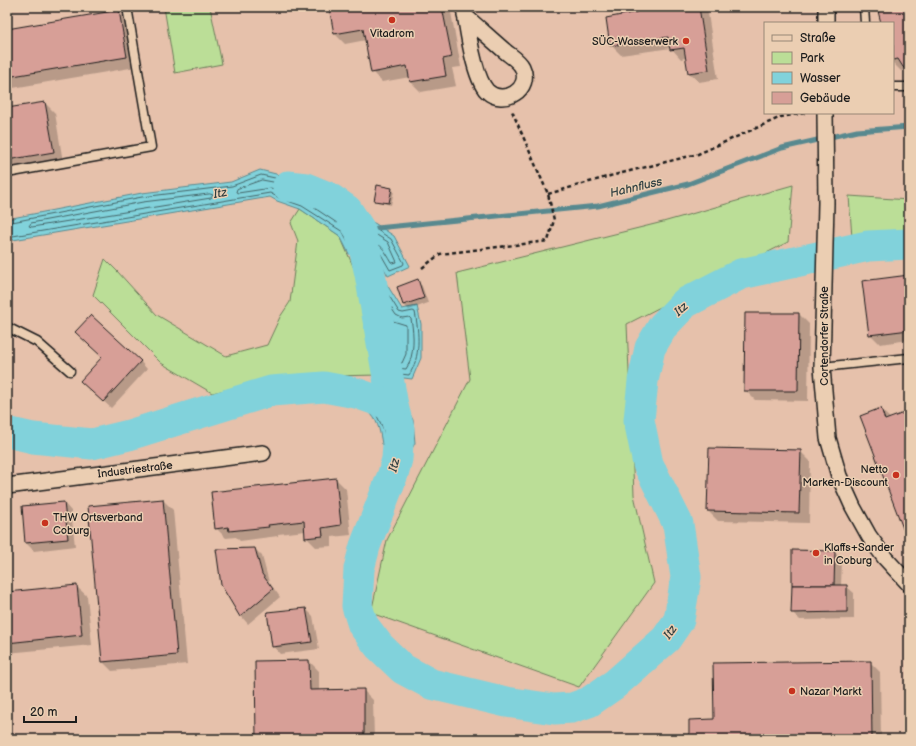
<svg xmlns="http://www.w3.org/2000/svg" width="916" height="746" font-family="'Balsamiq Sans',sans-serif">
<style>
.green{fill:#bbde97;stroke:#6c7d5a}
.water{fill:#81d2db;stroke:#59898f}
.shadow{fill:#0003}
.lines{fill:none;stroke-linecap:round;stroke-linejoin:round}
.shore{stroke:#446568;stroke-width:1}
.stream{stroke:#59898f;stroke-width:5}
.river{stroke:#81d2db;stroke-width:31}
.building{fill:#d79f97;stroke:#1c1c1c}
.lane-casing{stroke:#1c1c1c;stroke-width:11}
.street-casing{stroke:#1c1c1c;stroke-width:18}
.path{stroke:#1c1c1c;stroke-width:2.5;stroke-dasharray:4 3;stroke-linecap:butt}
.lane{stroke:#ebceb2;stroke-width:8}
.street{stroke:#ebceb2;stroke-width:15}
.poi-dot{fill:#c8321e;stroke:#ebceb2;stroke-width:1.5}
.labels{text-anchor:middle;stroke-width:3;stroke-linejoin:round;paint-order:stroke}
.poi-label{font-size:11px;fill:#1c1c1c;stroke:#ebceb2;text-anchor:start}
.street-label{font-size:11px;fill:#1c1c1c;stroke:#ebceb2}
.water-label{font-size:12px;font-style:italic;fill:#304042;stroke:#ebceb2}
</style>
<rect width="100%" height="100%" fill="#e6c1ab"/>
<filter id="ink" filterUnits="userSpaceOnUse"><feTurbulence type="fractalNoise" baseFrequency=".025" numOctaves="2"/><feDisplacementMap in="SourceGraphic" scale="8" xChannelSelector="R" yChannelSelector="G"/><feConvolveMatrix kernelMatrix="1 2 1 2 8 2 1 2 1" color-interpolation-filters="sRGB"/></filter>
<g filter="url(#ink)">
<g class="green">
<path d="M164 7H210L222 64 175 73Z"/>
<path d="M793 185 788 242 627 324 634 495 654 583 579 687 371 613 387 540 470 379 457 273 663 222Z"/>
<path d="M849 196 909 200V231L852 238Z"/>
<path d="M300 209 340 236 359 280 379 375 281 377 212 393 161 363 93 295 105 259 117 271 157 315 226 356 267 345 280 317 290 302 298 241 291 223Z"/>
</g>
<g class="water">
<path d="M260 170 276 174 309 187 376 224 394 236 410 266 388 276 376 253 349 254 340 236 300 209 277 201 270 197 7 241V219L142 193 231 182Z"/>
<path d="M381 275 402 309 417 306 421 324V358L412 379 379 375 359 280Z"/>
<path d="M385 393 404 402 413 420 415 443 404 464 382 444C380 433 379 423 371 414Z"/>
</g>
<g class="shadow">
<path d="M7 7H22L7 10Z"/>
<path d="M330 7H450L461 67 452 68 456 86 421 92 411 82 410 77 382 82 372 72 366 40 345 44 335 34Z"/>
<path d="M637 7H707L718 79 699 82 689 73 686 58 681 59 671 48 621 55 611 45 638 13Z"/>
<path d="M878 7H909V71L907 69 901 71 893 63V23H882Z"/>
<path d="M118 11 128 21 136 67 7 89V30Z"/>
<path d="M45 103 55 113 63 162 7 171V109Z"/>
<path d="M391 189 394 191 391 205 377 202 375 200Z"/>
<path d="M909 276V340L880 344 870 334Z"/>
<path d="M417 281 422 286 428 303 409 310 404 305 398 287Z"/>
<path d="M799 314 809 324 808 401 755 400 745 390Z"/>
<path d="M103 357 140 361 147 369 111 408 89 388Z"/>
<path d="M880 409 891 419 909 413V534L905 530Z"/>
<path d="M800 451 810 461 809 523 718 521 708 511Z"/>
<path d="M336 479 346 489 351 535 332 537V546L316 547 306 537V531L278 534V536L240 541 236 537 226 538 216 528Z"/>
<path d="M163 500 173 510 187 664 112 671 102 661Z"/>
<path d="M64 503 71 511 75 546 34 551 26 543 23 507Z"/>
<path d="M255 549 262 556 269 582 280 597 248 624 241 616Z"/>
<path d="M834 552 842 560 841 586H846L854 593V619L800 620 792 612Z"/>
<path d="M77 587 87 596 92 645 7 653V593Z"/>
<path d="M306 609 313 616 319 649 280 654 273 646Z"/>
<path d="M309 661 319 671V691L363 690 373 700 374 739H257Z"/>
<path d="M870 662 880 672 881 739H690L715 720Z"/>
</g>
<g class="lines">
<g class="shore">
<path d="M262 180 273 182 305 195 372 232 388 242 397 262 392 263C377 237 381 246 355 245L346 229 304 201 281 193 271 188 238 193 236 192 237 189Z"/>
<path d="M210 194 213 195 211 198 32 227 29 226 31 223 143 202Z"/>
<path d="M7 223 142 197 232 186 261 175 275 178 307 190 374 228 391 239 404 263 403 265 390 270 378 249 352 250 343 232 302 206 279 198 270 193 7 237"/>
<path d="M378 280 380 281 399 312 403 313 413 311 415 312C419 333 421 357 409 375L383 372 382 370 364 285 366 283Z"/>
<path d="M376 285 396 315 402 318 409 317 411 319C414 334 415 356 406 369L388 367 386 366 370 288 371 287Z"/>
<path d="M382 308 384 309 393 321 406 325V354L402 363 391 361 381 310Z"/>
<path d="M387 399C391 400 398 403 401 406 413 419 413 443 403 456L386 442 383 428 376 414Z"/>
<path d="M390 405C404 412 412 435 401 448L390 439 388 427 383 414 387 406Z"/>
</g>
<path class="stream" d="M377 228 598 206 688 184 782 148 857 131 909 127"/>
<g class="river">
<path d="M288 186 306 188 328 197 347 210 360 230 370 274 393 406 399 429 397 459 393 474 365 546 359 569 357 606 363 625 379 646 403 669 431 684 506 702 554 709 572 708 589 702 615 684 666 639 679 620 686 577 678 524 648 464 639 420 643 381 650 348 663 326 685 303 741 274 868 246 909 244"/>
<path d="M7 432 33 438 92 444 129 435 271 391 324 387 356 393 393 406"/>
</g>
</g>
<g class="building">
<path d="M329 7H442L452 57 443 59 446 76 410 82 407 66 371 73 363 29 334 34Z"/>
<path d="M636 7H699L709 70 688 73 684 48 670 50 668 37 610 46 606 18 637 12Z"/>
<path d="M877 7H909V71L903 67 898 59 893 60V23H881Z"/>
<path d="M119 10 127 57 7 77V29Z"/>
<path d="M45 102 54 152 7 160V108Z"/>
<path d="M377 185 392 188 389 203 374 201Z"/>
<path d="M909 275V330L869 335 862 281Z"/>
<path d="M418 279 424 298 403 305 397 287Z"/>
<path d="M745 313H799L798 391H744Z"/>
<path d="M91 315 141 361 103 402 80 381 102 357 75 332Z"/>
<path d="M881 408 885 420 909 411V529L904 531 860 416Z"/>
<path d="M709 448 801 450 799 513 707 511Z"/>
<path d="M336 478 341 525 322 528 323 536 305 538 304 521 268 525 269 527 229 531 228 527 215 529 211 492Z"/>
<path d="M163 499 177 655 102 662 88 506Z"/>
<path d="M64 502 68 539 25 543 22 506Z"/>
<path d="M255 548 262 574 273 589 240 617 221 585 216 549Z"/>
<path d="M792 550 835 551 834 585H792Z"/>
<path d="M77 585 82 635 7 643V592Z"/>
<path d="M792 585H847V612L791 613Z"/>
<path d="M306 608 312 642 272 647 267 612Z"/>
<path d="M309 660 310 690 364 689V739H256L255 661Z"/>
<path d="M871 661 872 739H689V720L714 719 713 663Z"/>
</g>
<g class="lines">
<defs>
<g id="lane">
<path d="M864 7 865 23"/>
<path d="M893 87H909"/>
<path d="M7 173 151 147 127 7"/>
<path d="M7 327 37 342 70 371"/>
<path d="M822 367 909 358"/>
</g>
<g id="street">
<path d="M464 7C467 27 474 78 487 91 503 107 533 89 522 67 519 61 511 56 506 52 492 40 479 28 465 16"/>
<path d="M826 23V7"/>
<path d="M825 113 826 203 822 367 828 438 839 476 853 507 869 536 885 558 909 584"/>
<path d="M7 486 263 453"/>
</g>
</defs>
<use href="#lane" class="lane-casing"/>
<use href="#street" class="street-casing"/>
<g class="path">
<path d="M548 194 610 176 698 154 781 117 805 113"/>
<path d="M422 268 440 254 548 241 554 220 548 194 512 111"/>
</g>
<use href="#lane" class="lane"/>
<use href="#street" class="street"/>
</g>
</g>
<g class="poi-dot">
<circle cx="392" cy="20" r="4"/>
<circle cx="686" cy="41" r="4"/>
<circle cx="896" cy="475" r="4"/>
<circle cx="45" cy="523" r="4"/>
<circle cx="816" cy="553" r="4"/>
<circle cx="792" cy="691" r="4"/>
</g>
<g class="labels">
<g class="poi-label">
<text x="392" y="37" text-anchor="middle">Vitadrom</text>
<text x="678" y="45" text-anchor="end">SÜC-Wasserwerk</text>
<text x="888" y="473" text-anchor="end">Netto<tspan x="888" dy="13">Marken-Discount</tspan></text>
<text x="53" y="521">THW Ortsverband<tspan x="53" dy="13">Coburg</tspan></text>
<text x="824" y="551">Klaffs+Sander<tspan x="824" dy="13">in Coburg</tspan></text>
<text x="800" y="695">Nazar Markt</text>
</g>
<g class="street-label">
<text transform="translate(824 336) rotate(-90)" y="4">Cortendorfer Straße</text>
<text transform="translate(135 469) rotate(-7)" y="4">Industriestraße</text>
</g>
<g class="water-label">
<text transform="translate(636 187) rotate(-13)" y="4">Hahnfluss</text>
<text transform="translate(220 193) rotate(-10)" y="4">Itz</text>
<text transform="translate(681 309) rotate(-41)" y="4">Itz</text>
<text transform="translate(394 465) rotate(-75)" y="4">Itz</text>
<text transform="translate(670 632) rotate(-54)" y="4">Itz</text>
</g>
</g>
<rect width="916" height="746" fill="none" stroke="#ebceb2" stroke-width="24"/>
<rect x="12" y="12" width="892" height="722" fill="none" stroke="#1c1c1c" stroke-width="1.5" filter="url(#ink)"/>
<rect x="764" y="22" width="130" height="92" fill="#ebceb2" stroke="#988776"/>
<rect x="772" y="35" width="20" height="6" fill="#ebceb2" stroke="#988776"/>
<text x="800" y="42" font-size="12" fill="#1c1c1c">Straße</text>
<rect x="772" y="52" width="20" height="12" fill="#bbde97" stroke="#988776"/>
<text x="800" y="62" font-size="12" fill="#1c1c1c">Park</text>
<rect x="772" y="72" width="20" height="12" fill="#81d2db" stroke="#988776"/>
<text x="800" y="82" font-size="12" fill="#1c1c1c">Wasser</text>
<rect x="772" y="92" width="20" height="12" fill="#d79f97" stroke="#988776"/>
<text x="800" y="102" font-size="12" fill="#1c1c1c">Gebäude</text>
<path d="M24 716v6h52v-6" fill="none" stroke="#1c1c1c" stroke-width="2"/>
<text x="30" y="716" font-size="12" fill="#1c1c1c" stroke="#ebceb2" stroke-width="3" paint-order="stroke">20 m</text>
</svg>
